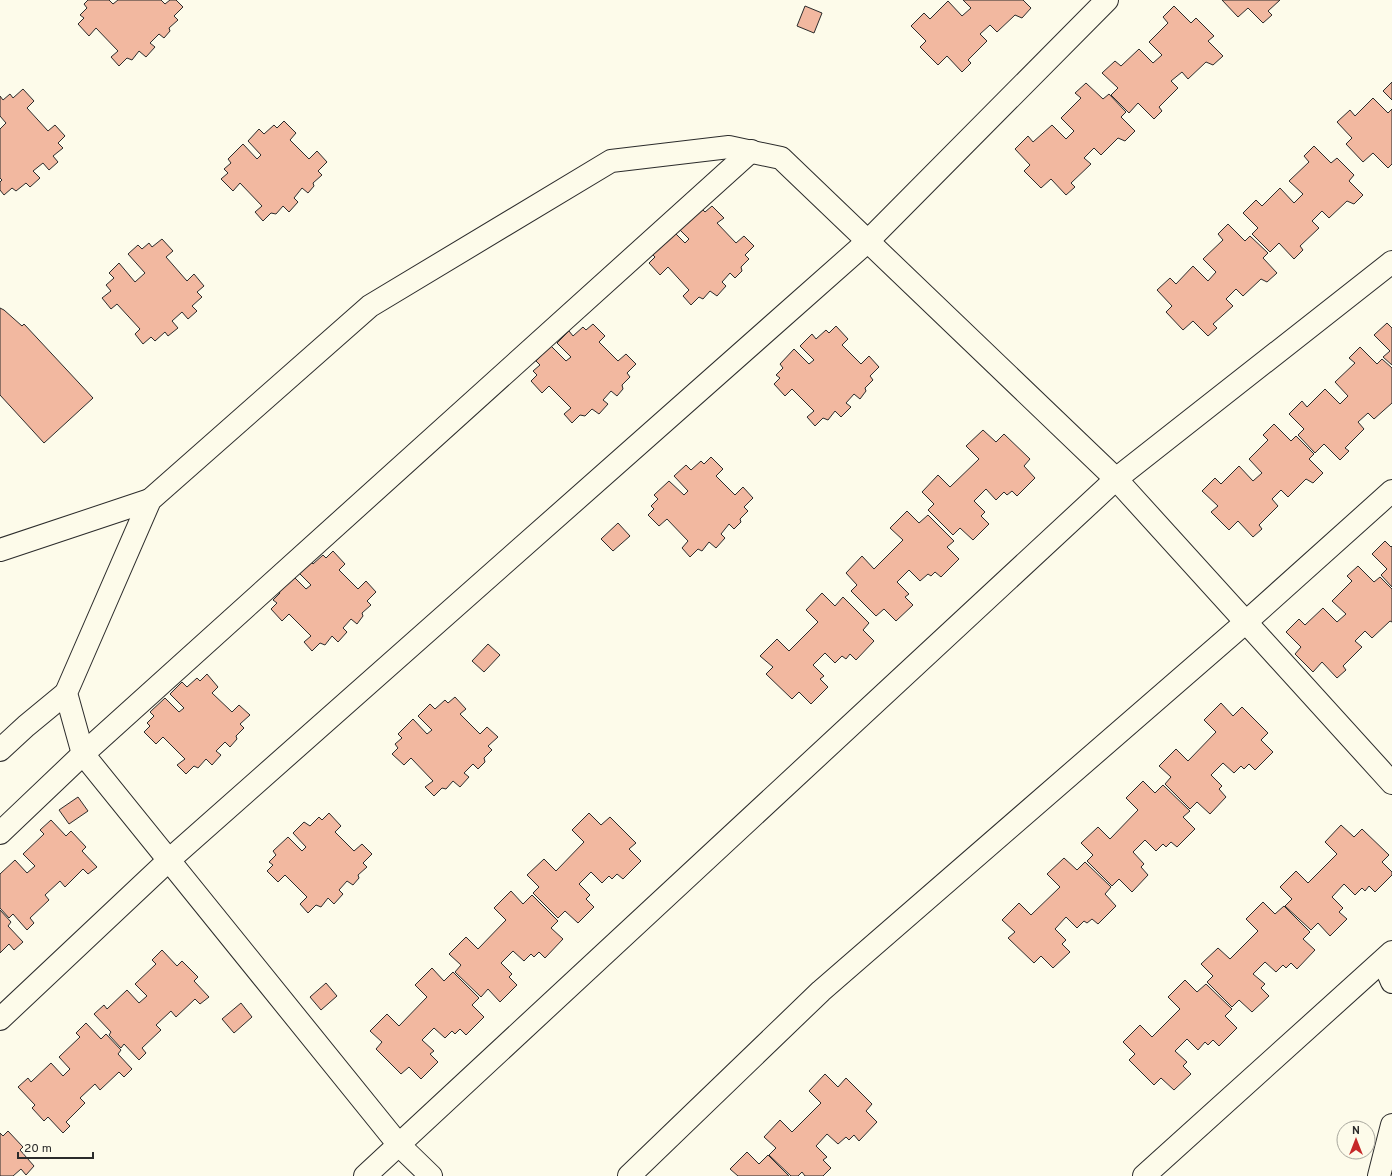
<svg xmlns="http://www.w3.org/2000/svg" width="1392" height="1176" font-family="Overpass,sans-serif">
<style>
.building{fill:#f2b8a0;stroke:#2b2b2b}
.lines{fill:none;stroke-linecap:round;stroke-linejoin:round}
.minor-casing{stroke:#2b2b2b;stroke-width:24}
.minor{stroke:#fdfbea;stroke-width:22}
</style>
<rect width="100%" height="100%" fill="#fdfbea"/>
<g class="building">
<path d="M88 0H109L113 4 118 0H161L165 4 170 0H176L183 7 174 16 178 20 169 28 170 31 164 38 159 34 150 43 155 47 146 57 139 51 132 60 127 58 119 66 111 57 118 51 96 28 89 36 78 24 84 18 80 15 87 8 84 4Z"/>
<path d="M963 0H1023L1031 8 1022 18 1015 15 997 32 990 25 980 34 987 41 968 60 971 63 962 72 947 56 938 65 920 47 926 41 911 26 924 13 930 19 948 1 962 16 971 8Z"/>
<path d="M1222 0H1280L1268 11 1272 15 1263 23 1248 8 1238 17Z"/>
<path d="M805 6 822 13 814 33 797 26Z"/>
<path d="M1174 6 1191 23 1196 18 1214 36 1208 41 1223 56 1213 65 1206 62 1188 79 1182 72 1171 81 1178 88 1159 107 1162 111 1154 119 1138 103 1129 113 1111 95 1118 88 1102 73 1115 61 1121 66 1139 49 1153 63 1162 55 1149 42 1168 23 1163 17Z"/>
<path d="M1392 82V100L1383 91Z"/>
<path d="M1086 83 1103 99 1109 94 1126 112 1121 117 1135 131 1125 141 1118 138 1101 155 1094 148 1084 158 1091 164 1071 183 1075 187 1066 195 1051 179 1041 188 1024 171 1030 165 1015 149 1028 136 1033 142 1052 125 1066 139 1074 131 1061 118 1081 98 1075 93Z"/>
<path d="M23 89 34 101 27 108 48 131 55 125 65 136 58 143 63 148 53 156 58 162 49 170 43 163 33 171 40 178 30 187 26 183 16 191 12 188 4 195 0 190V182L2 180 0 178V129L6 123 0 116V96L3 100 10 94 13 98Z"/>
<path d="M1373 98 1388 113 1392 109V164L1388 168 1373 153 1363 162 1346 144 1352 138 1337 122 1350 110 1355 116Z"/>
<path d="M284 121 296 133 290 140 309 159 317 151 327 162 318 171 322 175 313 183 314 186 308 193 302 188 294 198 298 202 289 212 283 206 276 214 271 213 263 221 255 212 262 206 240 183 233 191 221 179 228 173 224 169 231 163 228 159 243 144 257 159 261 155 248 141 259 129 264 134 274 125 277 128Z"/>
<path d="M1314 146 1331 163 1337 158 1354 175 1349 181 1363 195 1354 204 1347 201 1329 218 1322 211 1312 221 1319 228 1300 246 1303 250 1294 259 1279 243 1270 252 1252 234 1258 228 1243 213 1256 200 1262 206 1280 188 1294 203 1303 194 1289 181 1309 162 1304 156Z"/>
<path d="M712 206 724 218 717 223 736 243 744 236 754 246 745 255 749 259 741 267 742 271 735 278 730 273 722 282 726 286 717 296 710 291 703 299 699 297 691 305 683 296 689 290 668 267 660 275 649 263 655 257 652 254 670 228 685 243 689 239 675 225 702 209 705 212Z"/>
<path d="M1228 224 1245 241 1250 236 1268 253 1263 258 1277 273 1267 282 1261 279 1243 296 1236 289 1226 299 1233 306 1213 324 1217 328 1208 336 1193 321 1183 330 1166 312 1172 306 1157 290 1170 278 1176 284 1193 266 1208 281 1216 272 1203 259 1223 240 1218 234Z"/>
<path d="M162 239 173 251 166 257 187 281 194 274 204 286 197 292 202 297 192 306 197 311 188 319 182 312 172 321 178 328 168 336 165 332 155 341 151 337 143 344 135 334 140 329 117 304 111 309 102 298 111 291 106 285 114 278 109 273 119 263 135 282 145 273 128 254 138 245 142 249 149 243 152 247Z"/>
<path d="M0 308 4 310 22 326 24 324 93 398 44 443 0 395Z"/>
<path d="M1387 323 1392 328V365L1383 357 1390 351 1374 335Z"/>
<path d="M593 324 605 336 599 342 618 361 626 354 636 364 627 373 630 377 622 385 623 389 617 396 611 391 603 400 608 404 599 414 592 409 585 416 580 415 572 423 564 414 571 408 549 386 542 393 531 381 537 375 533 371 540 365 536 361 551 346 566 361 571 357 557 343 569 331 573 336 583 327 586 330Z"/>
<path d="M836 326 848 339 842 345 861 364 869 356 879 367 870 376 873 380 865 388 866 391 860 399 854 394 846 403 851 407 841 417 835 411 828 420 823 418 815 426 807 417 814 411 792 389 785 396 774 384 780 378 776 375 783 368 780 364 794 349 809 364 814 360 800 346 812 334 816 339 826 330 829 333Z"/>
<path d="M1360 347 1377 364 1382 359 1392 368V403L1374 419 1368 413 1358 422 1364 429 1345 448 1349 451 1340 460 1324 444 1315 453 1298 435 1304 429 1289 414 1302 401 1307 407 1325 389 1340 404 1348 396 1335 382 1355 363 1349 358Z"/>
<path d="M1274 424 1291 441 1296 436 1314 454 1309 459 1323 473 1313 483 1306 479 1288 497 1281 490 1272 499 1278 506 1259 525 1262 529 1253 537 1238 521 1229 530 1211 512 1218 506 1202 491 1215 478 1221 484 1239 466 1253 481 1262 473 1249 459 1268 440 1263 435Z"/>
<path d="M983 430 996 442 1004 434 1030 459 1024 466 1035 478 1017 496 1012 491 1007 495 1004 492 996 500 986 489 974 501 985 512 981 516 989 524 973 540 960 528 953 535 928 510 934 504 922 492 938 475 950 487 979 459 966 446Z"/>
<path d="M711 457 723 469 716 476 735 495 743 487 753 498 744 507 748 511 740 519 741 522 734 529 729 524 721 534 725 538 716 548 709 542 702 551 698 549 690 557 682 548 688 541 667 519 659 526 648 515 654 509 651 506 658 499 654 495 669 481 684 495 688 491 674 476 686 465 691 470 701 461 704 464Z"/>
<path d="M907 511 919 523 928 515 954 541 947 547 959 559 941 577 935 572 931 576 928 574 920 581 909 570 897 582 909 594 905 597 913 605 896 621 884 609 876 616 851 591 857 585 846 573 862 556 874 569 903 540 890 528Z"/>
<path d="M618 523 630 536 613 551 601 539Z"/>
<path d="M1385 541 1391 547 1392 546V587L1381 575 1387 569 1372 554Z"/>
<path d="M333 551 345 564 339 570 358 589 366 581 376 592 367 601 371 605 362 613 363 616 357 624 351 619 343 628 347 632 338 642 332 636 325 645 320 643 312 651 304 642 311 636 289 614 282 621 271 609 277 603 273 600 280 593 277 589 292 575 306 589 311 585 297 571 309 559 313 564 323 555 326 558Z"/>
<path d="M1358 566 1374 582 1380 577 1392 589V622L1390 621 1372 638 1365 631 1355 641 1362 647 1343 666 1346 670 1337 678 1322 662 1313 672 1295 654 1301 647 1286 632 1299 619 1305 625 1323 608 1337 622 1346 614 1332 601 1352 581 1347 576Z"/>
<path d="M822 593 835 606 843 597 869 623 863 630 874 641 856 660 850 654 846 659 842 656 835 663 825 653 813 665 824 676 820 679 828 687 811 704 799 692 792 699 766 674 773 667 760 656 777 639 789 651 818 622 806 610Z"/>
<path d="M488 644 500 655 484 672 472 661Z"/>
<path d="M207 674 218 687 212 693 232 712 239 705 250 715 240 724 244 728 236 736 237 739 230 747 225 742 216 751 221 755 212 765 206 759 198 768 194 766 186 774 177 765 185 759 163 737 156 744 144 732 150 726 147 723 154 716 150 712 165 698 179 712 184 708 170 694 182 682 187 687 197 678 200 681Z"/>
<path d="M455 697 466 709 460 714 480 734 487 727 498 737 488 746 492 750 484 758 485 762 478 769 473 764 464 773 469 777 460 787 453 781 446 789 442 788 434 796 425 787 433 781 411 758 404 765 392 754 398 748 395 744 402 738 398 734 413 719 427 734 432 730 418 716 430 704 435 709 445 700 448 703Z"/>
<path d="M1221 703 1233 716 1242 707 1268 733 1261 740 1273 752 1255 770 1249 764 1244 769 1241 766 1234 773 1223 763 1211 775 1222 786 1219 789 1226 797 1210 814 1197 802 1190 809 1165 784 1171 777 1159 766 1176 749 1188 761 1216 732 1204 720Z"/>
<path d="M1143 781 1155 793 1163 785 1190 811 1183 817 1195 829 1177 847 1171 842 1166 847 1163 844 1156 851 1145 840 1133 852 1144 864 1141 867 1148 875 1132 892 1119 879 1112 886 1087 861 1093 855 1081 843 1098 827 1110 839 1138 810 1126 798Z"/>
<path d="M78 797 88 811 69 824 59 810Z"/>
<path d="M329 813 341 826 335 832 354 851 362 844 372 854 363 863 367 867 358 875 359 878 353 885 347 881 339 890 343 894 334 904 328 898 321 907 316 905 308 913 300 904 307 897 285 875 278 882 267 871 273 865 269 862 276 855 273 851 288 837 302 851 306 847 293 833 304 822 310 826 319 817 322 820Z"/>
<path d="M589 813 601 825 610 817 636 843 629 849 641 861 623 879 617 874 612 879 609 876 602 883 591 872 579 884 590 895 586 899 594 907 578 923 565 911 558 918 533 893 539 887 527 875 544 859 556 871 584 842 572 830Z"/>
<path d="M51 820 66 836 71 831 86 847 82 851 97 867 88 874 83 869 65 887 60 881 45 895 49 900 30 918 34 923 27 930 13 914 9 918 0 908V874L15 860 27 873 35 866 23 854 44 834 40 830Z"/>
<path d="M1341 825 1354 837 1362 829 1389 855 1382 862 1392 872V875L1375 892 1369 886 1365 891 1362 888 1355 895 1344 884 1332 897 1343 908 1339 912 1347 919 1330 936 1318 923 1311 930 1285 906 1292 899 1280 887 1296 871 1308 883 1337 854 1325 842Z"/>
<path d="M1064 858 1077 870 1085 862 1111 887 1105 894 1116 906 1098 924 1092 919 1087 923 1084 921 1077 928 1066 917 1055 929 1066 940 1062 944 1070 952 1053 968 1041 956 1034 963 1008 938 1015 932 1002 920 1019 903 1031 915 1060 887 1047 874Z"/>
<path d="M511 891 523 904 532 895 558 921 551 928 563 939 545 958 539 952 534 957 531 954 524 961 513 951 501 963 512 974 509 977 517 985 500 1002 488 989 481 997 455 972 461 965 449 954 466 937 478 949 506 920 494 908Z"/>
<path d="M1263 902 1275 914 1284 906 1310 932 1303 939 1315 950 1297 969 1291 963 1286 968 1283 965 1276 972 1265 962 1253 974 1265 984 1261 988 1269 996 1252 1012 1239 1000 1232 1007 1207 982 1213 976 1201 964 1218 948 1230 959 1258 931 1246 919Z"/>
<path d="M0 910 11 922 8 926 23 942 14 950 9 944 0 953Z"/>
<path d="M162 950 177 966 182 961 198 977 194 981 209 997 200 1004 195 999 176 1017 171 1011 156 1025 161 1030 142 1048 146 1053 139 1060 124 1044 121 1048 109 1035 111 1032 94 1014 104 1005 107 1009 127 990 139 1003 147 996 135 984 156 964 152 960Z"/>
<path d="M432 968 444 981 453 972 479 998 472 1005 484 1017 466 1035 460 1029 455 1034 452 1031 445 1038 434 1028 422 1040 434 1051 430 1054 438 1062 421 1079 409 1067 401 1074 376 1049 382 1042 370 1031 387 1014 399 1026 427 997 415 985Z"/>
<path d="M1185 980 1197 992 1206 984 1232 1009 1225 1016 1237 1028 1219 1046 1213 1040 1208 1045 1205 1042 1198 1050 1187 1039 1175 1051 1187 1062 1183 1066 1191 1074 1174 1090 1161 1078 1154 1085 1129 1060 1135 1054 1123 1042 1140 1025 1152 1037 1180 1009 1168 997Z"/>
<path d="M326 983 337 996 321 1010 310 997Z"/>
<path d="M241 1003 252 1017 234 1033 222 1019Z"/>
<path d="M86 1023 101 1039 106 1034 121 1050 118 1054 132 1069 124 1077 119 1072 100 1090 95 1084 80 1098 85 1103 66 1122 70 1126 63 1133 48 1117 44 1121 32 1108 35 1105 18 1087 28 1078 31 1082 51 1063 63 1076 70 1069 59 1057 80 1037 76 1033Z"/>
<path d="M825 1074 838 1087 846 1078 872 1104 866 1111 877 1122 859 1141 854 1135 849 1140 846 1137 838 1144 827 1134 816 1146 827 1157 823 1160 831 1168 823 1176H805L802 1172 798 1176H791L769 1155 776 1148 764 1137 780 1120 792 1132 821 1103 809 1091Z"/>
<path d="M8 1131 23 1147 20 1150 34 1166 26 1175 21 1169 13 1176H0V1133L3 1136Z"/>
<path d="M747 1152 759 1164 768 1155 789 1176H738L730 1169Z"/>
</g>
<g class="lines">
<defs>
<g id="minor">
<path d="M0 550 150 500"/>
<path d="M0 750 26 726 66 693"/>
<path d="M0 833 83 754 751 151"/>
<path d="M1383 961 1392 982"/>
<path d="M0 1019 169 860 868 241 1107 0"/>
<path d="M365 1176 1116 479 1392 262"/>
<path d="M431 1176 399 1145 83 754 66 693 150 500 370 306 611 161 729 147 781 158 1116 479 1392 783"/>
<path d="M629 1176 821 991 1246 622 1392 491"/>
<path d="M1144 1176 1392 952"/>
<path d="M1379 1176 1392 1125"/>
</g>
</defs>
<use href="#minor" class="minor-casing"/>
<use href="#minor" class="minor"/>
</g>
<g transform="translate(1356 1140)"><circle r="19" fill="#fdfbea" stroke="#a9a89e"/>
<path d="M0-3L7 15L0 10L-7 15Z" fill="#c62828"/>
<text y="-6" font-size="11" font-weight="bold" text-anchor="middle" fill="#2b2b2b">N</text>
</g>
<path d="M18 1152v6h75v-6" fill="none" stroke="#2b2b2b" stroke-width="2"/>
<text x="24" y="1152" font-size="12" fill="#2b2b2b" stroke="#fdfbea" stroke-width="3" paint-order="stroke">20 m</text>
</svg>
